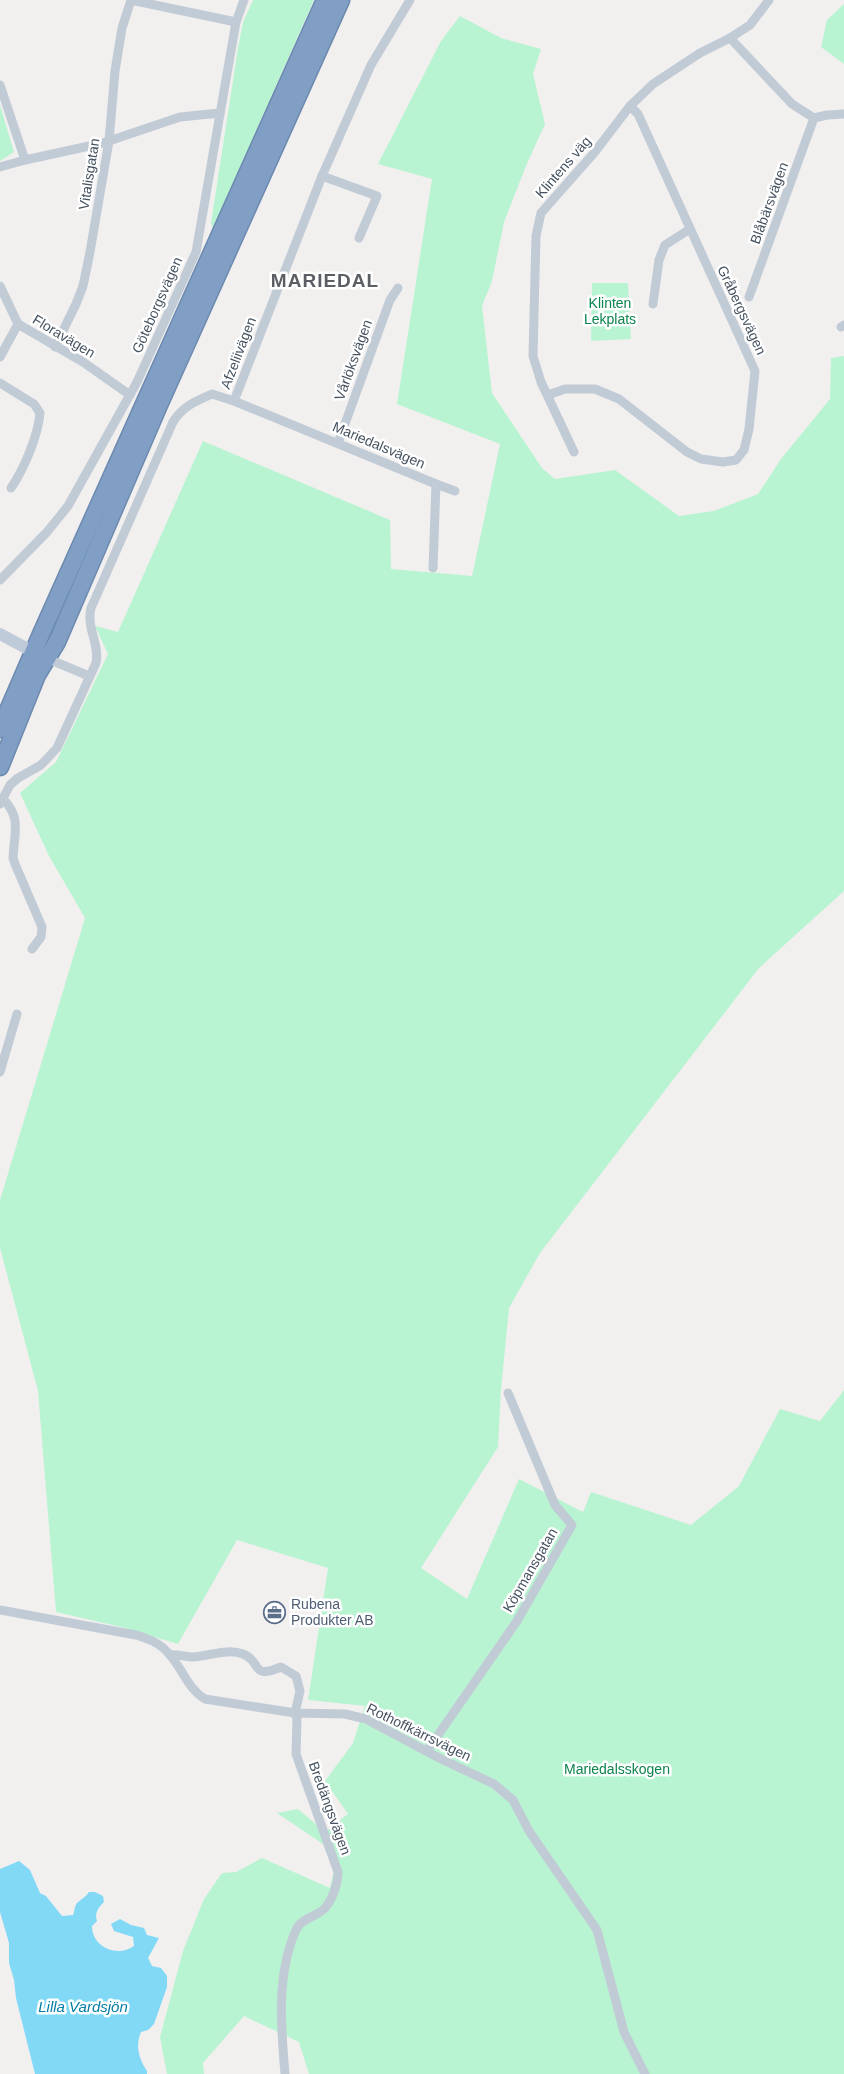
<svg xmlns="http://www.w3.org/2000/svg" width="844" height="2074" font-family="Helvetica,sans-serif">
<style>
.green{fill:#b9f4d2}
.water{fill:#81d9f6}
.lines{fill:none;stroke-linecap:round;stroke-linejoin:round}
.highway-casing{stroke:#6c8ab0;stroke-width:19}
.street{stroke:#c1cbd6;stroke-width:9}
.secondary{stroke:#c0cbda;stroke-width:12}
.highway{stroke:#819fc4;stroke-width:16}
.labels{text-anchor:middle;stroke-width:5;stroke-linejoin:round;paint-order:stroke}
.street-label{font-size:14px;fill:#45525f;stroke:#fff}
.park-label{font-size:14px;fill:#0c844d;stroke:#fff}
.service-label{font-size:14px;fill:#4e5e75;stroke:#fff;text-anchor:start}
.water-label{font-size:15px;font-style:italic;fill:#027da6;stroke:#fff}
.district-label{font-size:19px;font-weight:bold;letter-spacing:1px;fill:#5b5f65;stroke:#fff}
</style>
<rect width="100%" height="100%" fill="#f2efef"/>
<g class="green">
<path d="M253 0H314L213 228 211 223 238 48 243 22Z"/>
<path d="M844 4V64L821 47 827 20Z"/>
<path d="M460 16 501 38 541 49 533 74 545 124 526 166 504 222 492 281 482 306 492 393 542 468 555 479 615 470 679 516 714 511 758 494 781 459 830 399 831 358 844 356V891L759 968 540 1253 509 1308 501 1390 498 1447 421 1568 467 1599 519 1479 583 1512 591 1492 691 1525 739 1486 780 1409 820 1421 844 1390V2074H309L299 2042 244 2016 203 2063 204 2074H167L160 2037 183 1951 204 1899 222 1873 236 1872 262 1858 330 1888 334 1870 323 1844 277 1813 298 1809 325 1832 348 1814 325 1781 353 1743 365 1706 308 1700 328 1568 237 1540 178 1644 121 1627 56 1612 38 1391 0 1248V1200L85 918 49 856 20 793 56 762 108 654 95 626 118 632 203 441 390 520 391 569 472 576 500 444 397 404 432 179 378 164 441 41Z"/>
<path d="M0 105 14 152 0 161Z"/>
<path d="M592 283H628L631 339 591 341Z"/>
</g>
<path class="water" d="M19 1861 30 1870 40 1893 46 1896 62 1916 73 1915C75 1911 74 1907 77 1903 81 1899 85 1898 89 1892H95L103 1896 104 1902C99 1907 94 1913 97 1921L92 1926C92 1947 117 1958 134 1946L133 1937 114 1931 111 1924 120 1919 131 1925 144 1928 147 1935 159 1938 148 1958 152 1966 161 1968 167 1976V1987L154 2024 148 2030 141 2032C135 2046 139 2059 147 2071V2074H35L16 1998 14 1980 9 1963V1943L0 1912V1869Z"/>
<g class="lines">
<defs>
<g id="highway">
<path d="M0 729 41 634 325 0"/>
<path d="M0 767 37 675 57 642 159 405 341 0"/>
</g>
</defs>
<use href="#highway" class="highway-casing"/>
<g class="street">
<path d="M131 0 236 22"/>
<path d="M730 38 792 104 814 118 827 115 844 114"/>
<path d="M0 85 25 160"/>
<path d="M0 167 25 160 103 143 180 117 220 113"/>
<path d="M322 176 377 196 359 238"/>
<path d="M0 286 18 324 83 362 130 395"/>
<path d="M749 297 814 118"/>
<path d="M653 304 659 260 665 245 690 229"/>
<path d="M841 327 844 325"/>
<path d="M55 347 76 304 83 286 90 252 109 141 115 71 122 28 131 0"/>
<path d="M0 357 18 324"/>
<path d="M0 383 34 404 40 413C38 436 24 469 11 488"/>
<path d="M548 395 565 389H595L619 399 687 452 701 459 723 462 736 460 744 450 749 429 755 371 638 114 630 106"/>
<path d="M234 401 436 484 433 568"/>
<path d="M338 443 390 300 398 288"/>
<path d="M574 452 541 382 533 356 536 236 541 213 594 153 630 106 653 84 700 53 730 38 750 25 769 0"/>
<path d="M436 484 455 491"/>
<path d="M0 580 47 532 68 506 137 382 196 252 236 22 244 0"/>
<path d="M46 658 89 676"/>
<path d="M3 799C22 818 14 834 13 858L15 864 42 927 41 937 32 949"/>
<path d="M0 804 10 785 18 778 41 765 57 748 96 663C100 644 86 628 91 608L173 422C183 406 196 401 212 394L234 401 322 176 371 65 410 0"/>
<path d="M0 1072 17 1014"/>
<path d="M0 1610 136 1635C149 1639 160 1643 169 1654 183 1669 187 1688 205 1699L295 1713 345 1714 366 1719 441 1759 494 1784 513 1800 529 1831 597 1930 624 2032 645 2074"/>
<path d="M170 1655C178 1654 185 1657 193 1657 209 1656 228 1648 243 1654 263 1662 250 1680 281 1667L296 1676 300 1691 295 1713 297 1719 296 1754 338 1872C338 1883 332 1902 323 1910 314 1917 301 1919 296 1930 276 1975 281 2027 285 2074"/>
<path d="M427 1751 517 1621 572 1525 555 1505 508 1393"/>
</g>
<path class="secondary" d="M0 634 41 656"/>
<use href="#highway" class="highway"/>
</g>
<defs>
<symbol id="office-ring" viewBox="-11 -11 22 22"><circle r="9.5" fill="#fff" stroke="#5c6f8a" stroke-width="1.5"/><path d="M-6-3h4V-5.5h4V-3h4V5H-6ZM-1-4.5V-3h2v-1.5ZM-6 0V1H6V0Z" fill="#5c6f8a"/></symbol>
</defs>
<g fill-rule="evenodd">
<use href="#office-ring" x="262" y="1600" width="25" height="25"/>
</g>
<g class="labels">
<g class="street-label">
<text transform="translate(563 167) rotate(-49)" y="5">Klintens väg</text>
<text transform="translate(89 174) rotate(-81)" y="5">Vitalisgatan</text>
<text transform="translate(769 203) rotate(-70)" y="5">Blåbärsvägen</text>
<text transform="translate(157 305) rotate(-66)" y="5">Göteborgsvägen</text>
<text transform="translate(742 310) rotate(65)" y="5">Gråbergsvägen</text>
<text transform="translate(64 336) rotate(31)" y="5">Floravägen</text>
<text transform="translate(238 353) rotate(-69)" y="5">Afzeliivägen</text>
<text transform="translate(353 360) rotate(-70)" y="5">Vårlöksvägen</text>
<text transform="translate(379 445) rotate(23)" y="5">Mariedalsvägen</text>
<text transform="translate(530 1570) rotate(-60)" y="5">Köpmansgatan</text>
<text transform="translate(419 1732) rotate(26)" y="5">Rothoffkärrsvägen</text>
<text transform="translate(330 1808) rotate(70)" y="5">Bredängsvägen</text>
</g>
<g class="park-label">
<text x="610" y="308">Klinten<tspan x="610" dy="16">Lekplats</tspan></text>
<text x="617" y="1774">Mariedalsskogen</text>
</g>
<g class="service-label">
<text x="291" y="1609">Rubena<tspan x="291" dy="16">Produkter AB</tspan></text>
</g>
<g class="water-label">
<text x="83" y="2012">Lilla Vardsjön</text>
</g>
<g class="district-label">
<text x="325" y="287">MARIEDAL</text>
</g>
</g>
</svg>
